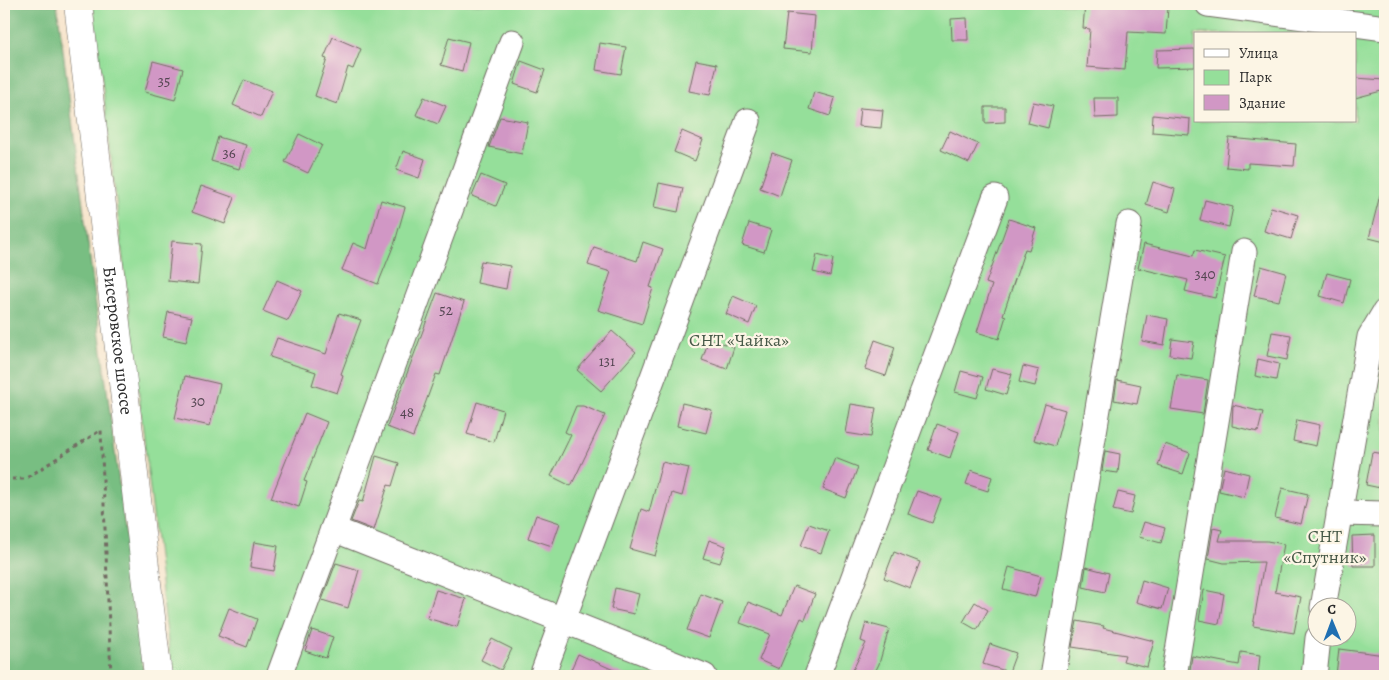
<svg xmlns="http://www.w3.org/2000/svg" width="1389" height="680" font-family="Alegreya,serif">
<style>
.green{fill:#95df9a;stroke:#608562;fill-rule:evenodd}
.forest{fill:#78be82;stroke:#527456}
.building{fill:#d197c5}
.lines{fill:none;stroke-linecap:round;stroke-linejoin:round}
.minor-casing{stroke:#726c63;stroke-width:27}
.major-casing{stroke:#726c63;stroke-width:29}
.path{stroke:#726c63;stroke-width:3;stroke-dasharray:4 4;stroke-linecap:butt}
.minor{stroke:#fff;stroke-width:25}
.major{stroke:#fff;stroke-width:28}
.labels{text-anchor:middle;stroke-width:4.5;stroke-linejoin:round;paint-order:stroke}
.number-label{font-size:15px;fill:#544652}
.street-label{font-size:18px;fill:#2b2b2b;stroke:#fcf5e5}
.park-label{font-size:18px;fill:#465847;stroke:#fcf5e5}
</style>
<rect width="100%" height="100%" fill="#fcf5e5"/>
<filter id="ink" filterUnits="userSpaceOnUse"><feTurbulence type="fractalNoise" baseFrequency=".02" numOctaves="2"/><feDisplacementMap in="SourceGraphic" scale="10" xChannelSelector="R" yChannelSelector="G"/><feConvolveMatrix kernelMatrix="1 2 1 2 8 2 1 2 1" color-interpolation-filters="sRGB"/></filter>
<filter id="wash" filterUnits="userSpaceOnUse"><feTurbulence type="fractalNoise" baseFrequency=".0096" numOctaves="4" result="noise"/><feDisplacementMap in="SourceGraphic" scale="20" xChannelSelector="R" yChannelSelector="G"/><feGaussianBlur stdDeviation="1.12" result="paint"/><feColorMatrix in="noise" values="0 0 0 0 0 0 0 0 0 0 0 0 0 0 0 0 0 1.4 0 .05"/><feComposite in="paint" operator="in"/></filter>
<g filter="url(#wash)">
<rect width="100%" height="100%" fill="#f7e4cc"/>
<path class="green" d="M93 4H1385V676H172ZM1195 34H1355V121H1195ZM1316 608H1346V638H1316Z"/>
<path class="forest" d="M4 4H57L144 676H4Z"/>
<g id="blocks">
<g class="building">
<path d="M1085 4 1168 8 1166 34 1128 32 1125 70 1087 67 1090 29 1083 28Z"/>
<path d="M787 13 815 16 812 52 783 49Z"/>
<path d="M967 18 968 40H952L951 19Z"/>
<path d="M333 37 361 49 353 69 348 67 337 104 315 96 327 59 324 58Z"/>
<path d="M449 37 469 42 462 71 441 65Z"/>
<path d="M600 43 626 47 621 74 596 70Z"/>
<path d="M1195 49V67L1156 68 1157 50Z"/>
<path d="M696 60 717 64 710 95 689 91Z"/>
<path d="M153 61 183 69 175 100 145 92Z"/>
<path d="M521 61 545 70 537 92 514 84Z"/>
<path d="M1355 78 1385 80V90L1355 98Z"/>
<path d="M244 80 272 91 261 117 233 105Z"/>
<path d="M814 92 835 98 830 116 809 109Z"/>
<path d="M424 97 446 106 438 124 416 115Z"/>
<path d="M1094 98H1118V117L1095 118Z"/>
<path d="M1033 102 1053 106 1048 128 1028 123Z"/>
<path d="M985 107H1005V122L985 123Z"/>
<path d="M860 108 883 110 881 128 858 126Z"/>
<path d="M1153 115 1190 119 1189 135 1152 132Z"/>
<path d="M500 117 528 122 522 154 489 147Z"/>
<path d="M682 131 703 140 695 161 674 152Z"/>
<path d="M950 131 978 144 969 163 941 150Z"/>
<path d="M299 134 322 145 308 173 285 162Z"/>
<path d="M218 137 246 145 239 169 211 161Z"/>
<path d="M1229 138 1296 144 1294 166 1248 163V169L1226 167Z"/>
<path d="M403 151 425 159 419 178 396 170Z"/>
<path d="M772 153 792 160 780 196 760 188Z"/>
<path d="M481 175 505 185 496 206 472 196Z"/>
<path d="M1153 182 1175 189 1169 212 1146 205Z"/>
<path d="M659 183 683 188 678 212 654 207Z"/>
<path d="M201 186 235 198 225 224 192 212Z"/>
<path d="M1380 195 1385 196V242L1369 238Z"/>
<path d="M381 200 405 207 395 242 378 284 342 270 353 243 367 249Z"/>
<path d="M1205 200 1233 207 1229 227 1200 220Z"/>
<path d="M1271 207 1298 215 1291 239 1264 231Z"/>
<path d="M1009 219 1036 228 1029 250 1025 249 1003 315 1006 316 999 339 977 332 992 285 986 283Z"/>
<path d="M749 223 771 230 764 252 742 245Z"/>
<path d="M172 241 202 244 198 284 168 281Z"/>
<path d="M643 242 663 249 650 287 653 288 642 324 598 310 611 272 588 265 594 247 637 261Z"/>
<path d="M1144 244 1193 256 1195 250 1225 257 1215 298 1185 291 1188 280 1138 268Z"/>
<path d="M817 255 833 259 830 276 813 272Z"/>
<path d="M481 261 510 266 506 289 477 283Z"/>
<path d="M1261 266 1286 273 1279 301 1254 296Z"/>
<path d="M1327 273 1350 279 1344 303 1320 296Z"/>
<path d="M277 280 302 291 288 321 263 311Z"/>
<path d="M437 293 464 302 440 375 436 374 413 437 387 427Z"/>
<path d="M733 296 756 306 749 324 726 314Z"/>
<path d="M168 312 192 317 186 342 163 337Z"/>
<path d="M339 313 361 320 341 374 343 375 337 393 312 385 316 372 270 357 277 338 326 354Z"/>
<path d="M1147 315 1168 319 1164 345 1142 341Z"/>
<path d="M612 331 636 352 601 391 577 370Z"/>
<path d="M1272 332 1291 335 1287 360 1267 356Z"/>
<path d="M709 339 734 347 727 369 702 360Z"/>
<path d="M1172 339 1194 342 1191 358 1170 355Z"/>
<path d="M875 340 895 347 886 376 865 369Z"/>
<path d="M1258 359 1279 364 1276 380 1255 376Z"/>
<path d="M1023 366 1039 370 1035 386 1019 382Z"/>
<path d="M992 369 1012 374 1006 395 986 389Z"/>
<path d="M961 371 983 377 977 398 955 392Z"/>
<path d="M1177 375 1208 380 1203 414 1171 409Z"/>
<path d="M185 376 220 384 210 426 175 418Z"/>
<path d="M1117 380 1141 385 1137 404 1114 400Z"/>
<path d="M477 402 503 410 494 442 467 434Z"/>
<path d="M682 403 712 410 706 433 677 426Z"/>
<path d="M851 404 876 408 871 437 846 433Z"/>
<path d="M1045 404 1065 410 1055 446 1034 440Z"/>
<path d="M1233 405 1263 412 1258 432 1232 426Z"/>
<path d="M576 406H583L605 415 571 486 551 476 571 435 565 432Z"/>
<path d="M305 413 327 422 304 481 307 482 299 507 271 498Z"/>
<path d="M1297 420 1320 425 1316 446 1293 441Z"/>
<path d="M937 424 959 432 950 458 928 450Z"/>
<path d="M1165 444 1190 453 1183 474 1158 466Z"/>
<path d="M1105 451 1120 454 1118 473 1102 471Z"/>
<path d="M1372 452 1385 454V489L1366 485Z"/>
<path d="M376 456 399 463 392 486 388 485 374 530 351 521 359 501 363 502Z"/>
<path d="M835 458 858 467 846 498 823 489Z"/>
<path d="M662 462 689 468 682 496 672 493 655 556 630 549 641 509 649 512Z"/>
<path d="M1224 468 1249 474 1244 497 1219 491Z"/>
<path d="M971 470 992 477 988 491 966 484Z"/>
<path d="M1282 488 1308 494 1301 524 1275 518Z"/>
<path d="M917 491 941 499 932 523 908 514Z"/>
<path d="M1118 492 1135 496 1131 514 1113 510Z"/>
<path d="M536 515 560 523 552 546 528 538Z"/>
<path d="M1144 522 1165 528 1161 543 1139 537Z"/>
<path d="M809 524 829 531 821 553 801 546Z"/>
<path d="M1213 528 1222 530 1219 541H1267L1284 544 1275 592 1301 597 1294 633 1253 626 1264 562 1224 563 1208 559Z"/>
<path d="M1375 535V566H1353L1352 536Z"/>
<path d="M709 540 726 546 720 563 703 558Z"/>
<path d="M254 542 278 546 274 571 250 567Z"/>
<path d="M894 552 920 562 910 588 884 578Z"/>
<path d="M336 563 359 570 348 608 322 600Z"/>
<path d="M1009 567 1041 576 1035 597 1003 589Z"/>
<path d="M1086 567 1109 573 1105 592 1083 587Z"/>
<path d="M1142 580 1168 588 1162 609 1136 602Z"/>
<path d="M794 586 815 594 805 620 801 618 779 669 759 660 770 634 740 623 748 602 782 615Z"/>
<path d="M615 588 639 594 634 614 611 609Z"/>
<path d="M436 590 466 599 457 627 427 618Z"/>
<path d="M1204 590 1224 594 1219 624 1199 620Z"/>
<path d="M701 594 722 602 709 638 687 630Z"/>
<path d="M975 602 988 610 977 630 963 622Z"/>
<path d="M229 608 257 619 247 647 218 636Z"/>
<path d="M1077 621 1104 626 1103 628 1154 641 1147 667 1123 661 1125 655 1072 647Z"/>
<path d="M866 623 889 629 879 664 873 676H850L866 643 861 641Z"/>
<path d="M312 630 333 637 326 658 305 651Z"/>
<path d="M492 639 512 649 501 670 481 660Z"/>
<path d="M990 644 1016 653 1009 672 983 664Z"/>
<path d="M1339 649 1385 655 1382 676 1336 675Z"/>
<path d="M1241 652 1260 655 1258 676H1189L1192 656 1239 665Z"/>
<path d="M578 654 627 676H568Z"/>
</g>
</g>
</g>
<g filter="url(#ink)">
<use href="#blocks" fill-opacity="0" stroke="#726c63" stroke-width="1"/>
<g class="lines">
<defs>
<g id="minor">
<path d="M1208 4 1385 28"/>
<path d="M1339 513 1385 514"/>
<path d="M333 529 704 676"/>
<path d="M1323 608 1370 337 1385 312"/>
<path d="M279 676 512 42"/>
<path d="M542 676 748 121"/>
<path d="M817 676 995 198"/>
<path d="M1053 676 1129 224"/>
<path d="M1174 676 1244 252"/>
<path d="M1314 676 1318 638"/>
</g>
<g id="major">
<path id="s1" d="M78 4 158 676"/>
</g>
</defs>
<use href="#minor" class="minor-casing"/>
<use href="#major" class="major-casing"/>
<path class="path" d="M4 479H25L101 430 111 676"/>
<use href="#minor" class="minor"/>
<use href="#major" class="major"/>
</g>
</g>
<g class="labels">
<g class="number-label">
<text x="164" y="86">35</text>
<text x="229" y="158">36</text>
<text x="1205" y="279">340</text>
<text x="446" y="315">52</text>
<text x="607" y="366">131</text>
<text x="198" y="406">30</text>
<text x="407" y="417">48</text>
</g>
<g class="street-label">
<text dy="6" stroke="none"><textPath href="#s1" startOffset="339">Бисеровское шоссе</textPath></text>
</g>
<g class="park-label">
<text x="739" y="346">СНТ «Чайка»</text>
<text x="1325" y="542">СНТ<tspan x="1325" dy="21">«Спутник»</tspan></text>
</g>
</g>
<rect width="1389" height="680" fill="none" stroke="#fcf5e5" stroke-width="20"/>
<rect x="1194" y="32" width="162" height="90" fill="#fcf5e5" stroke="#a8a49b"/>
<rect x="1204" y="49" width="25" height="8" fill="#ffffff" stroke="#a8a49b"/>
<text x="1239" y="58" font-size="15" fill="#2b2b2b">Улица</text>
<rect x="1204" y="70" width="25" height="15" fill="#95df9a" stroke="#a8a49b"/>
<text x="1239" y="82" font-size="15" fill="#2b2b2b">Парк</text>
<rect x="1204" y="95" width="25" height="15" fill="#d197c5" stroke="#a8a49b"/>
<text x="1239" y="108" font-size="15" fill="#2b2b2b">Здание</text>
<g transform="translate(1332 622) rotate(359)"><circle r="24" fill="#fcf5e5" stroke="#a8a49b"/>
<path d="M0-4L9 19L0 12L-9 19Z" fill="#1f6fb2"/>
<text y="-8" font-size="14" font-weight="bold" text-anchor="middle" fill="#2b2b2b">С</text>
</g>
</svg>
